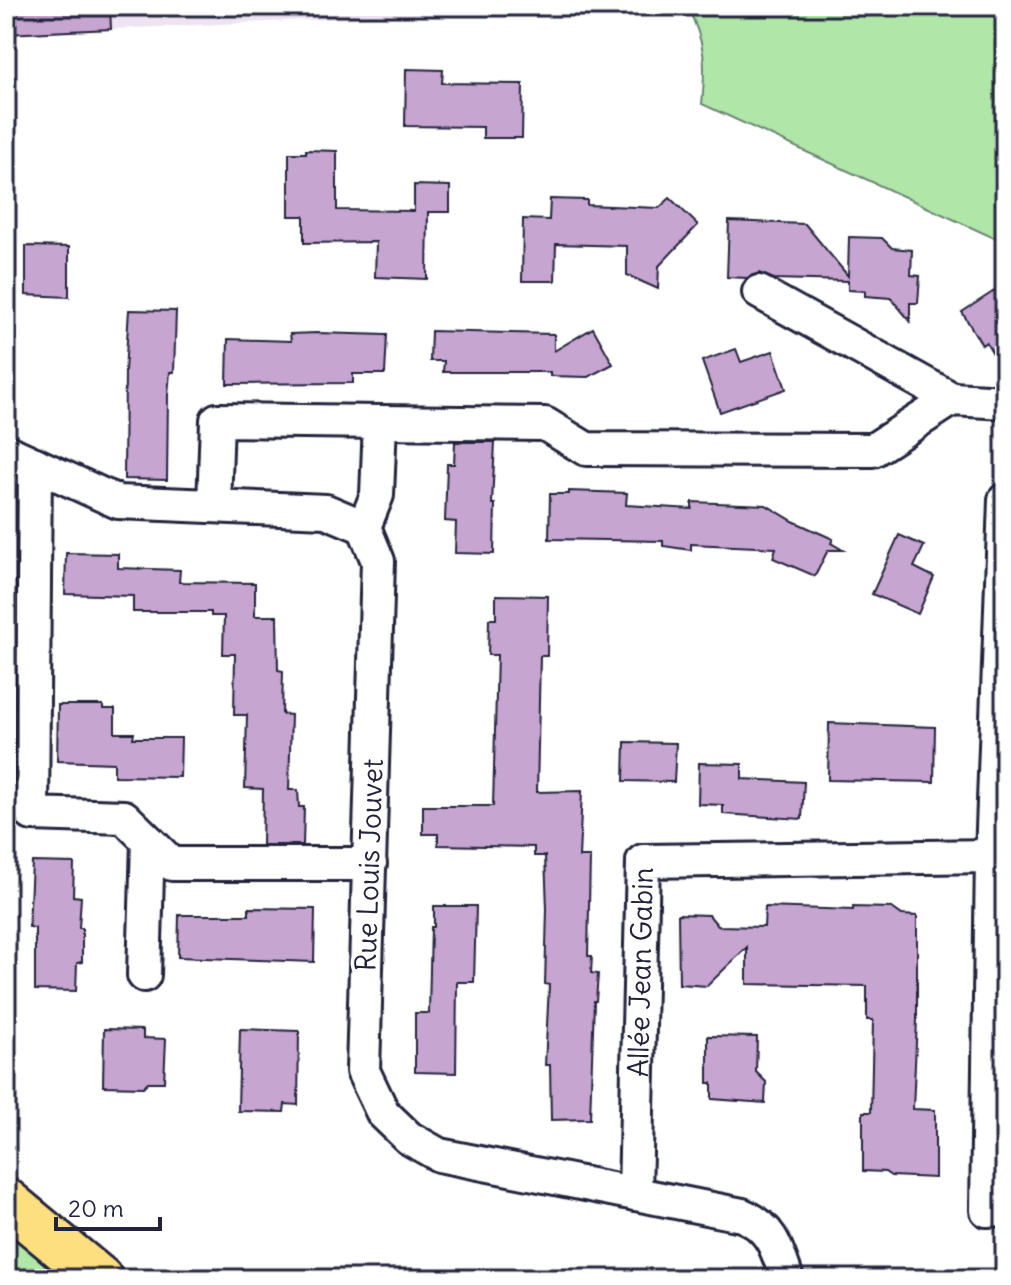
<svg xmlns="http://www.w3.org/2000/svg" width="1011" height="1285" font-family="Delius,sans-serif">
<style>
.built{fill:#eee4f1}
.green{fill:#b0e6a8;stroke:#698472;stroke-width:2}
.building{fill:#c6a5d0;stroke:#22223b;stroke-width:2}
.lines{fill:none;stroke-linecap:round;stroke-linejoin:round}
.minor-casing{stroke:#22223b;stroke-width:38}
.trunk-casing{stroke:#22223b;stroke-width:50}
.minor{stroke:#fff;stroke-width:32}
.trunk{stroke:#fedf80;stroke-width:44}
.labels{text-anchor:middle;stroke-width:7;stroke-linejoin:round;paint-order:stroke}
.street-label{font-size:28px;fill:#22223b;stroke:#fff}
</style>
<rect width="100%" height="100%" fill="#fff"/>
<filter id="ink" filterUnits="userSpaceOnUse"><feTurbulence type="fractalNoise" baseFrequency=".0125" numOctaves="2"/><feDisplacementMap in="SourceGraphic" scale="16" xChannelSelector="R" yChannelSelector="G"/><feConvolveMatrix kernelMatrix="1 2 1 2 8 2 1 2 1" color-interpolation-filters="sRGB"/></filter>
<g filter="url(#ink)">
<path class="built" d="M6 6H501V11L6 34Z"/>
<g class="green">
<path d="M687 6H1005V243L702 104C706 62 706 44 687 6Z"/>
<path d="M6 1222 74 1279H6Z"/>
</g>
<g class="building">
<path d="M6 6H110L111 29 6 34Z"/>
<path d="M406 69 443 70 442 83 523 84 522 138H483V127L405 126Z"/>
<path d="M306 150 337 151V210L414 211V185L450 186V212H428L427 279 375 277 376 242 304 243V216H289V153H306Z"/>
<path d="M670 198 698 225 659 266 658 289 627 275V246L556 244 555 281H522L523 219 549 220 550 199 587 200V205L659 208Z"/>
<path d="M729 221 805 224 848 276 849 237 882 238 892 248 912 250 911 275 920 276 918 303H910V321L891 298 865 296V291L848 290V281L774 279 759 273 747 278 727 277Z"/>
<path d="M26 246 69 247V297L26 295Z"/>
<path d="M1005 284V373L986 342 982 345 962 312Z"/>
<path d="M129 310 176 311 174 372H170L168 395 167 480 124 479 125 371Z"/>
<path d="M593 328 613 364 588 377 550 376V372H443L444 361H430L431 331 554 334V351Z"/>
<path d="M317 333 387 335 385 374H353V383L227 384 228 339 291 341 290 334Z"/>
<path d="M736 349 741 362 773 351 786 389 720 412 702 361Z"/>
<path d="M455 442H495L492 504H495L494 554 455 553 456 522 445 521 447 464H454Z"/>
<path d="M569 491 627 493 626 505 692 509V502L766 505 793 521 833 539 831 543 843 550H828L815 576 773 558 776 548 691 544V550L663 546V541L549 539 550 494H569Z"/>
<path d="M899 535 924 546 914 567 934 577 918 614 872 594Z"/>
<path d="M66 553 118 554V568L180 570 179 582 255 583V616H277L278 670 283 671 282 714 291 715 289 790H298L299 807H304L303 845H262L263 789 245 788 247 715H234L235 654H223L224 616H211V612H133V596L65 594Z"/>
<path d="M496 595 548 596 547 656H540L537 792 582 791 579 857H590L588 956H592L591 973 598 974 596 1001H594L590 1119 551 1120 550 1065H545L549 985 545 984 547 909 545 856H534V847L438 845V834H423V806H493L497 655H488L489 619H496Z"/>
<path d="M58 705H103V709H115V733H134L133 738H181L180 777 114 776V763L57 761Z"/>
<path d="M829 723 935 727 934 782 828 780Z"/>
<path d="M625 742 676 743 674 782 624 781Z"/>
<path d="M699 763 742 764V779L804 782 802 819 723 814V805L698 804Z"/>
<path d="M32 862 74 863 73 896 81 897 79 928H82V962L77 963 76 991 35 990V928L29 927Z"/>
<path d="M434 906H476L474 982H457L456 1073 415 1072V1013H429L431 927H434Z"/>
<path d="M765 907 853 910V907L892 908 902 915 917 916V1020L913 1109 935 1110V1178L891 1176 885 1172 863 1171V1112H871L873 1020H867V986L747 984V947L707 986 679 984 678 914 709 915 718 926 764 927Z"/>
<path d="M249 908 315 909 314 962 178 957 179 915H249Z"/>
<path d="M104 1029 143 1030V1038L166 1039 164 1082H148L143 1087 103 1086Z"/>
<path d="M240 1029 299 1031 298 1105 285 1104 284 1112 238 1111Z"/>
<path d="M708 1036 757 1037 756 1072 766 1082 765 1103 712 1099V1083H708Z"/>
</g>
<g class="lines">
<defs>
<g id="minor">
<path d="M759 292 952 399"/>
<path d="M6 451 118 502 326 511 364 527 378 561 363 1071 383 1113 409 1138 439 1155 742 1215C773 1228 777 1250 787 1279"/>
<path d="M35 464 32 814 124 817 172 864H370"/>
<path d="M1005 500 992 856 987 1210 1005 1209"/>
<path d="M214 506 217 420 545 424 586 449 873 450 952 399 1005 402"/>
<path d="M364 527 377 495 380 422"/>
<path d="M144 975 148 841"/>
<path id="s1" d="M635 1194 643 861 992 856"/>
</g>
<path id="trunk" d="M6 1201 100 1279"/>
</defs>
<use href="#minor" class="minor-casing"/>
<use href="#trunk" class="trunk-casing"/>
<use href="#minor" class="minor"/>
<use href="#trunk" class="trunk"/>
</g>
</g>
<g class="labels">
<g class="street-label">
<text transform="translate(369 865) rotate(-88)" y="10">Rue Louis Jouvet</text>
<text dy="10" stroke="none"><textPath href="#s1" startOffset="222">Allée Jean Gabin</textPath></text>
</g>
</g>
<rect width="1011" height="1285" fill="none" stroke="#fff" stroke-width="32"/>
<rect x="16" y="16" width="979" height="1253" fill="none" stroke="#22223b" stroke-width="3" filter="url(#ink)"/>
<path d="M56 1217v12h104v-12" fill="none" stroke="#22223b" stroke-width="4"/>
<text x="68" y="1217" font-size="24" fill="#22223b" stroke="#ffffff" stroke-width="6" paint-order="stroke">20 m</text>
</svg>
